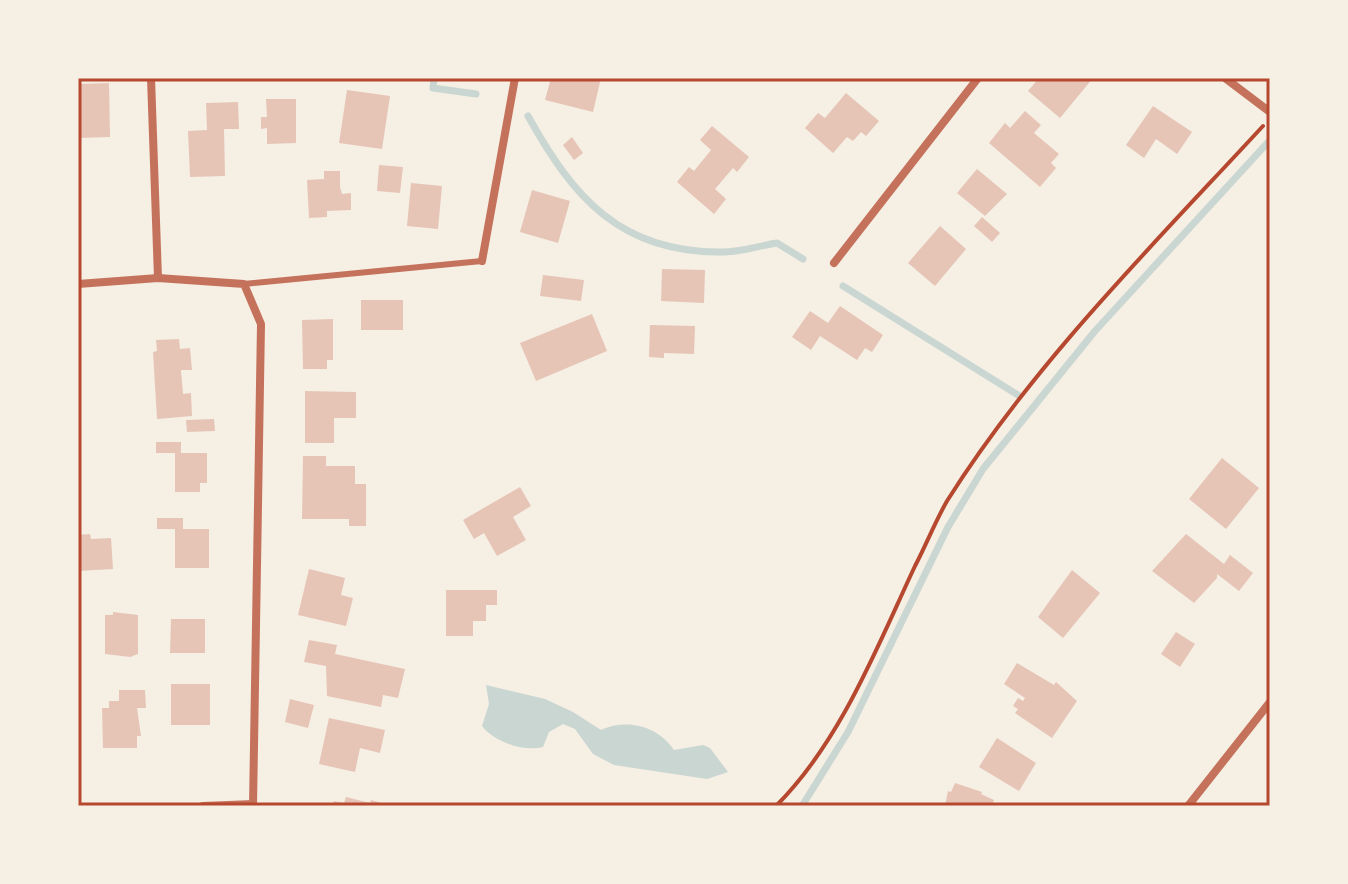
<svg xmlns="http://www.w3.org/2000/svg" width="1348" height="884" font-family="Spectral,serif">
<style>
.water{fill:#c9d6d2}
.lines{fill:none;stroke-linecap:round;stroke-linejoin:round}
.stream{stroke:#c9d6d2;stroke-width:7}
.building{fill:#e6c5b7}
.path{stroke:#b5482f;stroke-width:4}
.service{stroke:#c5725c;stroke-width:6}
.minor{stroke:#c5725c;stroke-width:8}
.neatline{fill:none;stroke:#b5482f;stroke-width:3}
</style>
<rect width="100%" height="100%" fill="#f6efe4"/>
<path class="water" d="M486 685 545 699 573 712 601 730C627 718 658 726 674 750L703 745 710 748 728 772 707 779 614 765 593 754 575 729 563 724 549 732 543 747C524 752 494 742 482 726L489 704Z"/>
<g class="lines">
<g class="stream">
<path d="M434 78 433 88 476 94"/>
<path d="M528 116C573 197 620 253 722 252 741 252 758 246 777 243L803 259"/>
<path d="M843 286 1018 395"/>
<path d="M802 806 848 732 948 527 983 469 1095 331 1270 140"/>
</g>
</g>
<g class="building">
<path d="M551 78H601L593 112 545 100Z"/>
<path d="M1039 78H1093L1060 118 1028 91Z"/>
<path d="M109 83 110 137 78 138V84Z"/>
<path d="M347 90 390 96 382 149 339 143Z"/>
<path d="M846 93 879 121 866 136 861 132 853 141 847 137 833 153 805 128 818 113 825 118Z"/>
<path d="M266 99H296V143L267 144V128L261 129V117H267Z"/>
<path d="M238 102 239 129H224L225 176 190 177 188 131 207 130 206 103Z"/>
<path d="M1153 106 1192 132 1177 154 1156 139 1144 158 1126 145Z"/>
<path d="M1025 111 1041 125 1034 133 1059 154 1051 163 1056 168 1040 187 989 143 1005 123 1010 128Z"/>
<path d="M712 126 749 157 737 172 733 168 715 189 726 199 714 214 677 182 689 167 694 171 711 150 700 140Z"/>
<path d="M572 137 583 153 574 160 563 145Z"/>
<path d="M379 165 403 167 400 193 377 191Z"/>
<path d="M977 169 1007 194 985 216 957 193Z"/>
<path d="M324 171H340V187L342 194 351 193V210L327 211V217L309 218 307 180 324 179Z"/>
<path d="M411 183 442 186 438 229 407 226Z"/>
<path d="M532 190 570 201 558 243 520 232Z"/>
<path d="M982 217 1000 233 992 242 974 226Z"/>
<path d="M940 226 966 249 935 286 908 263Z"/>
<path d="M662 269 705 270 704 303 661 301Z"/>
<path d="M543 275 584 280 581 301 540 296Z"/>
<rect x="361" y="300" width="42" height="30"/>
<path d="M840 306 883 335 872 352 865 348 857 360 820 336 811 350 792 337 810 311 828 323Z"/>
<path d="M592 314 607 351 536 381 520 343Z"/>
<path d="M333 319V360H327V369H303L302 320Z"/>
<path d="M650 325 695 326 694 354 664 353V358L649 357Z"/>
<path d="M179 339 180 349 190 348 192 370H181L183 394 191 393 192 416 157 419 153 352 157 351 156 340Z"/>
<path d="M305 391 356 392V418H334V443H305Z"/>
<path d="M214 419 215 431 187 432 186 420Z"/>
<path d="M156 442H181V453H207V483H200V492H175V453H156Z"/>
<path d="M303 456H326V466H355V484H366V526H349V519H302Z"/>
<path d="M1222 458 1259 488 1226 529 1189 499Z"/>
<path d="M520 487 531 506 513 517 526 540 497 556 484 533 474 539 463 520Z"/>
<path d="M157 518H183V529H209V568H175V529H157Z"/>
<path d="M90 534 91 539 111 538 113 569 78 571V535Z"/>
<path d="M1186 534 1224 564 1230 555 1253 573 1239 591 1217 574V578L1194 603 1152 571Z"/>
<path d="M309 569 345 578 341 595 353 598 346 626 298 615Z"/>
<path d="M1072 570 1100 593 1063 638 1038 617Z"/>
<path d="M446 590H497V605H486V621H473V636H446Z"/>
<path d="M113 612 138 615V654L130 657 105 654V615H113Z"/>
<path d="M171 619H205V653H170Z"/>
<path d="M1176 632 1195 644 1180 667 1161 654Z"/>
<path d="M309 640 337 645 335 654 405 669 398 698 383 695 381 707 327 696 326 666 304 662Z"/>
<path d="M1017 663 1054 685 1056 682 1077 701 1052 738 1015 713 1018 709 1013 706 1018 698 1023 701 1025 698 1004 684Z"/>
<rect x="171" y="684" width="39" height="41"/>
<path d="M119 690H145L146 708H137L141 736H137V748H103L102 708H109V701H119Z"/>
<path d="M290 699 314 705 308 728 285 722Z"/>
<path d="M329 718 385 730 380 753 360 748 355 772 319 764Z"/>
<path d="M997 738 1036 763 1019 791 979 767Z"/>
<path d="M955 783 982 792 981 794 994 800 992 806H945L948 791 951 792Z"/>
<path d="M346 797 370 803 371 800 392 806H332L334 801 344 803Z"/>
</g>
<g class="lines">
<path class="path" d="M776 806C841 741 877 647 915 566 926 545 935 522 947 501 1034 363 1153 245 1263 126"/>
<path class="service" d="M244 284 482 261"/>
<g class="minor">
<path d="M151 78 158 278"/>
<path d="M1225 78 1270 112"/>
<path d="M482 261 515 78"/>
<path d="M834 263 978 78"/>
<path d="M78 284 158 278 244 284 261 324 253 806"/>
<path d="M203 806 253 804"/>
<path d="M1188 806 1270 702"/>
</g>
</g>
<rect width="1348" height="884" fill="none" stroke="#f6efe4" stroke-width="160"/>
<rect x="80" y="80" width="1188" height="724" class="neatline"/>
</svg>
